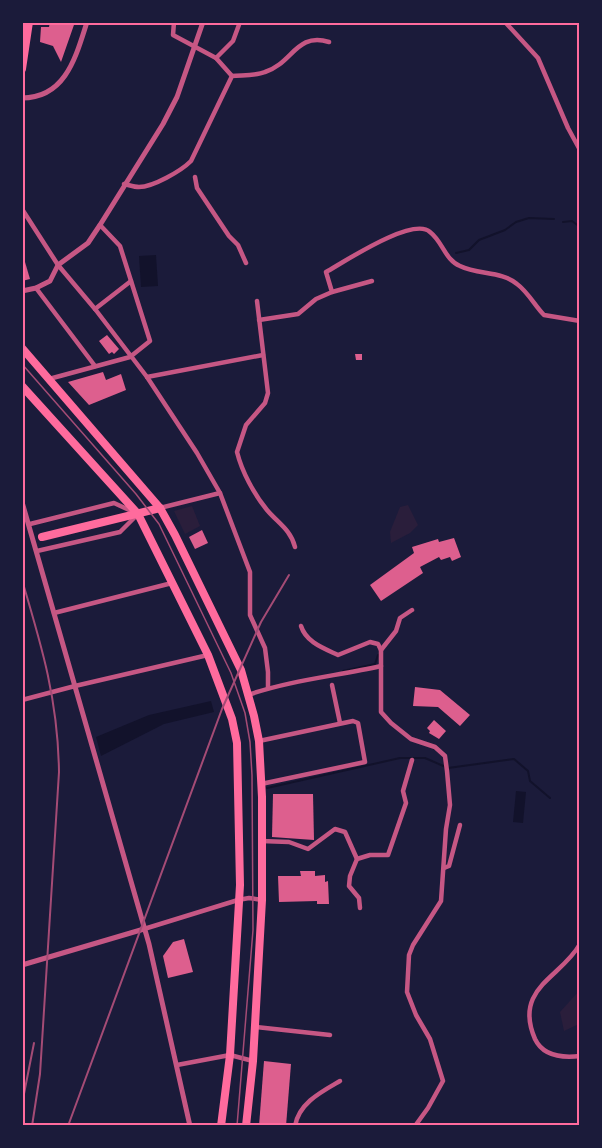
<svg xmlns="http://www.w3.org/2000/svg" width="602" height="1148" font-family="Mulish,sans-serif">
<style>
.green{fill:#2a1e3b}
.water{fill:#12122b}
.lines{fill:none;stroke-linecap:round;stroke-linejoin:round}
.stream{stroke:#12122b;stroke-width:2}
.building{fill:#dd5f8e}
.minor{stroke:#c65784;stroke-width:4.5}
.tertiary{stroke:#c65784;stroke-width:5}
.trunk{stroke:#ff6b9d;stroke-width:8}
.tram{stroke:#a44b75;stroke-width:1.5}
.rail{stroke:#a44b75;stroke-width:2}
.neatline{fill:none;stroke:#ff6b9d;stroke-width:2}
</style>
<rect width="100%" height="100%" fill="#1b1b3a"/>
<g class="green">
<path d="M408 505 418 525 410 533 391 543 390 532 400 507Z"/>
<path d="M192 506 200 526 185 534 174 511Z"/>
<path d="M579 991V1024L564 1031 560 1012Z"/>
</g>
<g class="water">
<path d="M156 255 158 286 141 287 139 256Z"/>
<path d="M211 701 214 712 164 724 101 756 96 737 149 715Z"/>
<path d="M516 791 526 792 523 823 513 822Z"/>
</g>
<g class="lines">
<g class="stream">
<path d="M563 222 572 221 580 227"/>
<path d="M456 253 469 250 479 240 505 230 516 222 529 218 554 219"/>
<path d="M343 671 375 664 378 655"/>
<path d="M267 788 400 758H425L448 768 514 759 528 771 530 781 550 798"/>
</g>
</g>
<g class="building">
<path d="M50 22H75L61 62 53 46 40 42 41 27H49Z"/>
<path d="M25 262 30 279 22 281V263Z"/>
<path d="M107 335 119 349 114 354 112 352 109 354 99 341Z"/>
<path d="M355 354H362V360H356Z"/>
<path d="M103 372 106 380 121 374 126 390 89 405 68 382Z"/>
<path d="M202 530 208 543 195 549 189 537Z"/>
<path d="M454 538 461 557 452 561 450 557 441 560 439 557 420 567 423 573 381 601 370 585 414 553 412 547 438 539 439 542Z"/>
<path d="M415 687 440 690 470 715 460 726 438 707 413 706Z"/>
<path d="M434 720 446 731 439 739 429 733 430 731 427 728Z"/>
<path d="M273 794H313L314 840 272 837Z"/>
<path d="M300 871H315V876L325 875V882L328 881 329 904H317V901L279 902 278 876H301Z"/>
<path d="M184 939 193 972 168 978 163 956 173 942Z"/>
<path d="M264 1061 291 1064 286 1126H259Z"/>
</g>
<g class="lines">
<g class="minor">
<path d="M174 22 173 35 216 58 232 76"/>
<path d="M505 22 538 58 568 128 580 150"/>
<path d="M216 58 233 41 240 22"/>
<path d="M195 177 197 188 229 236 238 245 246 263"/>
<path d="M124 184C129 185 134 187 139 187 153 187 181 171 191 161L232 76C243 75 256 76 265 72 293 63 296 32 329 42"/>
<path d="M22 209 58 265 95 309 147 377 197 453 220 493 250 572V615L265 648 268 672V688"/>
<path d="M36 288 95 366"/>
<path d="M332 292 372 281"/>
<path d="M257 301 268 393 265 403 246 425 237 452C242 472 254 494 267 510 278 523 291 530 295 547"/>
<path d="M95 309 131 281"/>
<path d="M259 320 298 314 316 299 332 292 326 272C344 262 413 216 430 232 443 242 445 260 460 266 478 275 502 271 517 284 528 292 535 306 544 315L580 321"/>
<path d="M147 377 263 355"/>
<path d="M49 379 130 357 150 341 120 246 100 225"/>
<path d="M160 508 220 493"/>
<path d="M30 524 114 503 138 514 120 532 37 551"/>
<path d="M412 610 400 618 396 631 381 650V712L391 723 411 739 435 747 445 756 447 771 450 805 446 829 441 901 413 945 409 955 407 992 416 1015 430 1039 443 1081 428 1108 415 1126"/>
<path d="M54 613 172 583"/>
<path d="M301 626C306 642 323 648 338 655L370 642 378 644 381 650"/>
<path d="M332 685 340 723"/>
<path d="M248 695C291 680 337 676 381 666"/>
<path d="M22 700 75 686 208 655"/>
<path d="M259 741 353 721 358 723 365 762 261 784"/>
<path d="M261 841 289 842 308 849 335 829 345 832 357 859 350 876 349 886 359 898 360 908"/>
<path d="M357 859 370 855H388L406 803 403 791 412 760"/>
<path d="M444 868 449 866 460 825"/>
<path d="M580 885V904"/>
<path d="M144 929 238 900 249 898 262 900"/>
<path d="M580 944C561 978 513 988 535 1039 543 1056 563 1058 580 1056"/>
<path d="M256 1027 330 1035"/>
<path d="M177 1065 230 1055 253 1061"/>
<path d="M295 1126C299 1103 321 1092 340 1081"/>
</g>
<g class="tertiary">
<path d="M22 98C66 98 76 56 87 22"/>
<path d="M22 291 36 288 50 281 58 265 88 243 100 225 163 124 177 97 203 22"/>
<path d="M22 502 149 944 190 1126"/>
<path d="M22 965 144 929"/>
</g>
<g class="trunk">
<path d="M22 69 29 22"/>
<path d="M22 348 160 508 175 535 241 670 254 716 259 741 262 797V900L253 1061 246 1126"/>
<path d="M22 386 138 514 208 655 232 719 237 743 240 885 230 1055 221 1126"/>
<path d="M42 537 160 508"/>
</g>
<path class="tram" d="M22 364 136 494 159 524 231 673 245 713 250 742 252 775 253 930 237 1126"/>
<g class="rail">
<path d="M22 580C42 647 58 700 59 772L40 1074 32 1126"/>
<path d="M22 1104 34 1043"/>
<path d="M68 1126 222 709 261 622 289 575"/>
</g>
</g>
<rect width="602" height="1148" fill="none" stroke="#1b1b3a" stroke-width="48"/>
<rect x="24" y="24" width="554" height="1100" class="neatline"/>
</svg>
